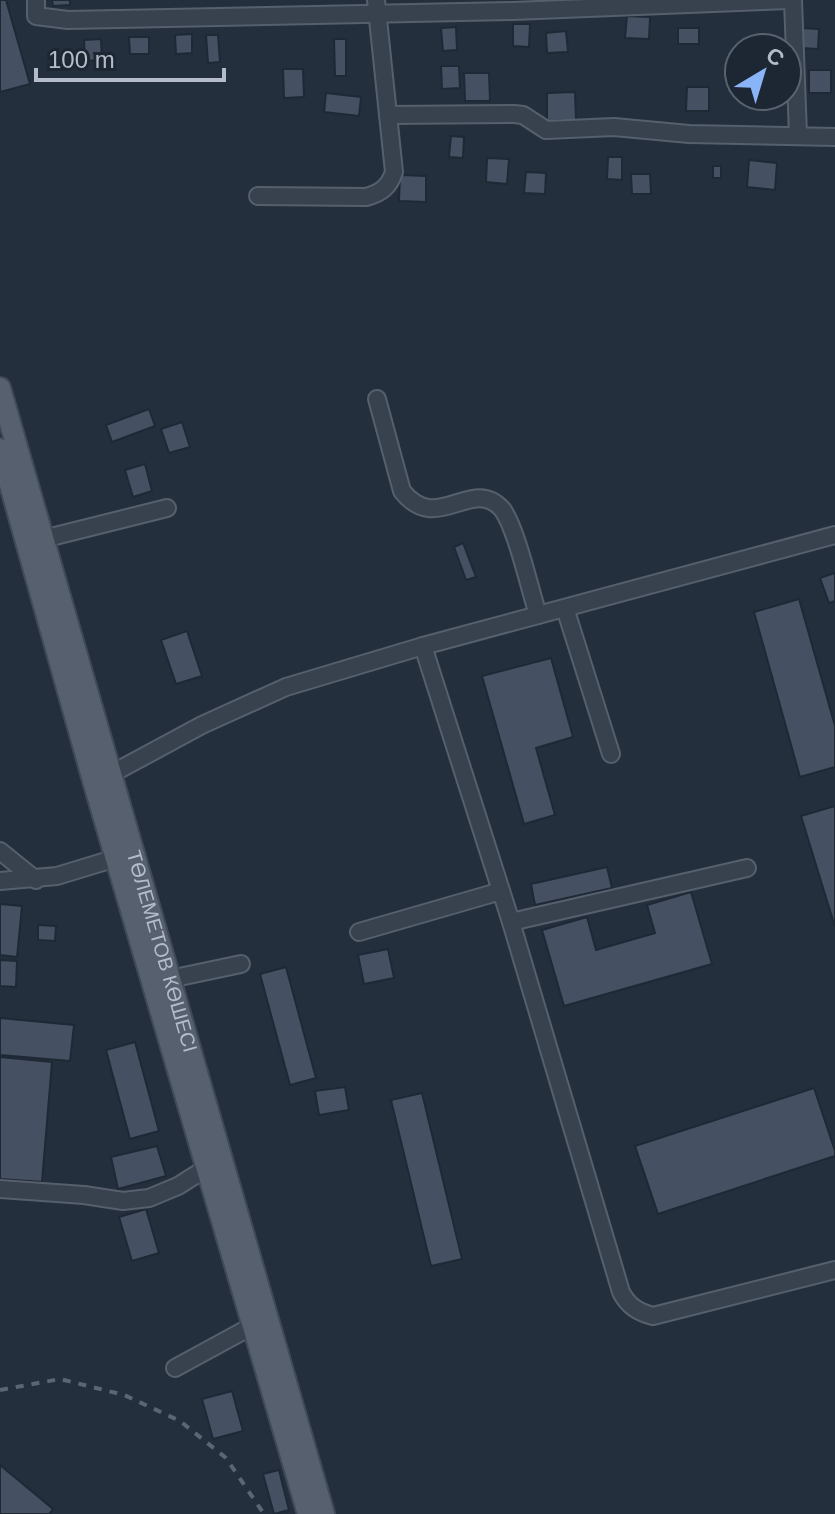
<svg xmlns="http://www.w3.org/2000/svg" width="835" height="1514" font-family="Arial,sans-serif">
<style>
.building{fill:#455162;stroke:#1f2835;stroke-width:2}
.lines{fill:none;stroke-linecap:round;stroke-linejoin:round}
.minor-casing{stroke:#565f6c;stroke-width:20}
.major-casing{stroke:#414a57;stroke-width:24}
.minor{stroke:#38414e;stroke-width:16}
.major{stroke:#56606e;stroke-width:20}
.rail{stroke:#5a6575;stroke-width:4;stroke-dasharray:8 8;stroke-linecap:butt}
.labels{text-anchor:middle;stroke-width:8;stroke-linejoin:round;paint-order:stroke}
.street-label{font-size:20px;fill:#b4bcc9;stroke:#1d2633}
</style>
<rect width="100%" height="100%" fill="#242f3e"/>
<g class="building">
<path d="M0 0H6L30 84 0 92Z"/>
<path d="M52 0H70V5L53 6Z"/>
<path d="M627 16 650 17 649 39 625 38Z"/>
<path d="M513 24H530L529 47 513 46Z"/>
<path d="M456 27 457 50 443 51 441 28Z"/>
<rect x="678" y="28" width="21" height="16"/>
<path d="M801 28 819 29 818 49 801 48Z"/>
<path d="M566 31 568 52 547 53 546 33Z"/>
<path d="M192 34V53L176 54 175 35Z"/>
<path d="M206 35H218L220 62 208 63Z"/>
<path d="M129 37H149V54H130Z"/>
<path d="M101 39 102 60 85 61 84 40Z"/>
<path d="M334 39H346V76H335Z"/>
<path d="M738 61H739V91L731 88Z"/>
<path d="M441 66H459L460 88 442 89Z"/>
<path d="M283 69H303L304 97 284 98Z"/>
<rect x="809" y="70" width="22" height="23"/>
<path d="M464 73H489L490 101H465Z"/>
<path d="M687 87H709V111H686Z"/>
<path d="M575 92 576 120 547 121V93Z"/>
<path d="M326 93 361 97 359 116 324 112Z"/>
<path d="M451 136 464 137 463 158 449 157Z"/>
<path d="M608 157H622V180L607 179Z"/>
<path d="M487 158 509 159 507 184 486 182Z"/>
<path d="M749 160 777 163 775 190 747 187Z"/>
<rect x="713" y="166" width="8" height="12"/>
<path d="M526 172 546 173 545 194 524 193Z"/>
<path d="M631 174H650L651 194H632Z"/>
<path d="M400 175 426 176V202L399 201Z"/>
<path d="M149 409 155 426 112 442 106 425Z"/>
<path d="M182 422 190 447 169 453 161 429Z"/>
<path d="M145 464 152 491 133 497 125 470Z"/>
<path d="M463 543 476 577 466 580 454 547Z"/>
<path d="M835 573V601L829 603 820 578Z"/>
<path d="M799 599 835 726V767L800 777 754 612Z"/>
<path d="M187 631 202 676 176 684 161 640Z"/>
<path d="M551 658 573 737 536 748 555 815 524 824 482 676Z"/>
<path d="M835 806V927L801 816Z"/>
<path d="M607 867 612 888 535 905 531 884Z"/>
<path d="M691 892 712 964 564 1006 542 930 587 917 596 950 655 933 647 905Z"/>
<path d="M0 904 22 906 17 957 0 955Z"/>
<path d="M38 925 56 926 55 941 38 940Z"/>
<path d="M388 949 394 978 364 984 358 955Z"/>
<path d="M0 960 17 961 16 987 0 986Z"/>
<path d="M286 967 316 1078 290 1085 260 974Z"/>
<path d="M0 1018 74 1025 70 1061 0 1055Z"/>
<path d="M135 1042 159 1131 130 1139 106 1050Z"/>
<path d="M0 1057 52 1062 42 1182 0 1179Z"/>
<path d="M345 1087 349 1110 319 1115 315 1091Z"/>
<path d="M814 1088 835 1151V1156L658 1214 635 1146Z"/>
<path d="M422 1093 462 1259 431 1266 391 1100Z"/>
<path d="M157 1146 166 1176 118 1189 111 1157Z"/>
<path d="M146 1209 159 1253 132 1261 119 1217Z"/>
<path d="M232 1391 243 1431 213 1439 202 1399Z"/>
<path d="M0 1465 53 1509 49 1514H0Z"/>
<path d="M279 1470 289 1510 274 1514 263 1474Z"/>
</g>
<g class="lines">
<defs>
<g id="minor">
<path d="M36 0V16L68 20 513 11 789 0"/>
<path d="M793 0 798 135"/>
<path d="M388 115 514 114 523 115 546 130 614 127 689 134 835 137"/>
<path d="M258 196 366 197C381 193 389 187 394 172L376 0"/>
<path d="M377 399 402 491C437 536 472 475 502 509 516 527 530 590 538 615"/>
<path d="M43 539 167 508"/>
<path d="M565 608 611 754"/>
<path d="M423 646 511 922 621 1292C628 1306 638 1312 653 1316L835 1270"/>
<path d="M102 779 202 725 286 687 423 646 835 535"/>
<path d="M0 851 36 880"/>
<path d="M0 881 57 876 116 858"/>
<path d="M511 922 747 868"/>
<path d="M359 932 501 891"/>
<path d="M170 979 241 964"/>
<path d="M0 1189 84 1195 123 1201 149 1198 178 1186 208 1167"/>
<path d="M175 1368 254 1325"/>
</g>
<g id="major">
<path id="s1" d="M0 388 324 1514"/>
<path d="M0 449 94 784 308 1514"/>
</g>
</defs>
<use href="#minor" class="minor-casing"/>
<use href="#major" class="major-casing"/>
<use href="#minor" class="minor"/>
<use href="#major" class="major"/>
<path class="rail" d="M0 1390 60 1379 124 1395 180 1421 226 1458 264 1514"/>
</g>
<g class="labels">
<g class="street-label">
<text dy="7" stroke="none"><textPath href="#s1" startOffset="586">ТӨЛЕМЕТОВ КӨШЕСІ</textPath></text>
</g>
</g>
<g transform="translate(763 72) rotate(38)"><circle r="38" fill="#1d2633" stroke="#59626f" stroke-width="2"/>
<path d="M0-6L14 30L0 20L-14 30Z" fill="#8ab4f8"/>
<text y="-12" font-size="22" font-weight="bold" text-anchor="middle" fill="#b4bcc9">С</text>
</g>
<path d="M36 68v12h188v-12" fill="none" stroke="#b4bcc9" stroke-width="4"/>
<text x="48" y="68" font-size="24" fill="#b4bcc9" stroke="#1d2633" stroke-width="6" paint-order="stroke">100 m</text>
</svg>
